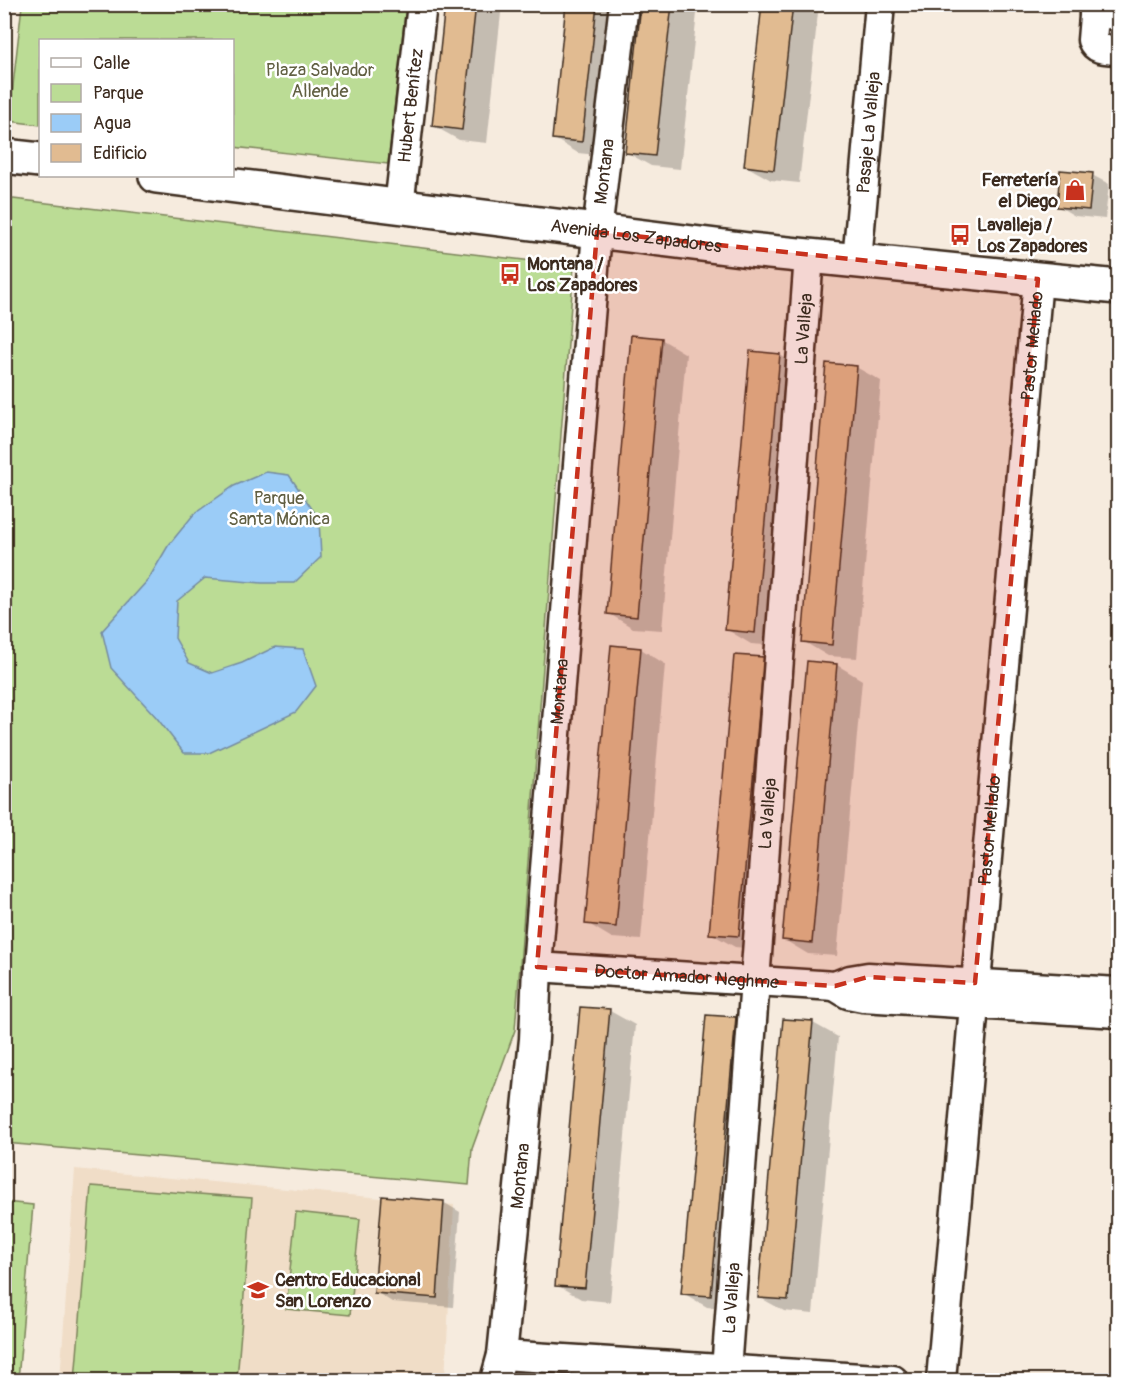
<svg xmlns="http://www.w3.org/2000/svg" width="1123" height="1385" font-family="Pangolin,sans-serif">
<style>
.built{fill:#f0ddc7}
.green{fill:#bbdc95;stroke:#7b835a;stroke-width:1.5}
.water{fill:#9bccf7;stroke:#758ba0;stroke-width:1.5}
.shadow{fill:#0003}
.building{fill:#e1bb91;stroke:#3b2a1e;stroke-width:1.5}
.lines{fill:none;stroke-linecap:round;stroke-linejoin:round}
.minor-casing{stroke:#3b2a1e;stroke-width:33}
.secondary-casing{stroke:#3b2a1e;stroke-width:38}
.minor{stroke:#fff;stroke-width:28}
.secondary{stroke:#fff;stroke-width:33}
.marked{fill:#c8321e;fill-opacity:0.2;stroke:#c8321e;stroke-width:4.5;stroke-dasharray:12 8;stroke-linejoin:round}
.labels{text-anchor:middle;stroke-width:5;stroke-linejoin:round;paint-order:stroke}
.park-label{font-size:18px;fill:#615f42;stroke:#fff}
.street-label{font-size:18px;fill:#3b2a1e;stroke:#fff}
.poi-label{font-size:18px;font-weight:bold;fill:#3b2a1e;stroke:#fff;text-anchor:start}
</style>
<rect width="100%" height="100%" fill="#f6ebde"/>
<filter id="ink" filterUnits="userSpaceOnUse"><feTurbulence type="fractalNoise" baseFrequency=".0167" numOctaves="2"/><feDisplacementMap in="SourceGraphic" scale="12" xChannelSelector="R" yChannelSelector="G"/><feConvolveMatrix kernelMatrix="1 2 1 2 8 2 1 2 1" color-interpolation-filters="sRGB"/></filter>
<g filter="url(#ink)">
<path class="built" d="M75 1169 454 1205 445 1380H60Z"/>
<g class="green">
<path d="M22 5H406L388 164 233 147 232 40H40V125L9 121Z"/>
<path d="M5 198 574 266 515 1030 472 1149 469 1185 5 1143Z"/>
<path d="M91 1186 252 1198 237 1380H75Z"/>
<path d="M5 1202 33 1205 18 1380H5Z"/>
<path d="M296 1212 360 1219 350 1315 286 1309Z"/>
</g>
<path class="water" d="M266 472 289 475 319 519 321 557 294 583H262L205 578 177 601 175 638 189 663 212 673 242 663 275 647 303 649 316 686 296 712 209 753H184L157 718 111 668 102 631 148 580 168 546 194 514 234 486Z"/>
<g class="shadow">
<path d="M447 4H502L487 143 459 140 434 126Z"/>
<path d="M568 4H623L606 156 578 153 553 138Z"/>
<path d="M643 4H698L680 169 651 166 626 152Z"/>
<path d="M763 4H819L799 183 771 180 746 166Z"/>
<path d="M1092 175 1109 184 1105 219 1075 216 1058 206Z"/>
<path d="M661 339 686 354 662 630 633 628 608 613Z"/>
<path d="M780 355 804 370 780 646 751 644 726 629Z"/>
<path d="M856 367 881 381 857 658 828 656 803 641Z"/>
<path d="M641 649 665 664 641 940 612 938 587 923Z"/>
<path d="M764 658 788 673 764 950 735 947 710 933Z"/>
<path d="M837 665 862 680 837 956 808 954 783 939Z"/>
<path d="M610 1011 635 1025 610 1302 581 1299 557 1285Z"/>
<path d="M736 1019 761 1033 736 1310 707 1307 683 1293Z"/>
<path d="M813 1023 838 1037 813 1314 784 1311 759 1297Z"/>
<path d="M443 1202 460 1212 453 1307 392 1302 376 1292Z"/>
</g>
<g class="building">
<path d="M445 4H476L462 130 432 126Z"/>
<path d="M566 4H597L582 142 552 139Z"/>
<path d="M641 4H672L655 156 625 153Z"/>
<path d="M762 4H793L774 170 744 166Z"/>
<path d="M1060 170 1093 173 1089 210 1057 207Z"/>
<path d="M631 335 662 338 637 617 607 614Z"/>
<path d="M750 351 780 354 755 633 725 630Z"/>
<path d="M826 363 857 366 832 645 802 642Z"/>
<path d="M611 645 641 648 616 927 585 924Z"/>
<path d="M734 655 764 657 739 936 709 934Z"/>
<path d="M807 661 837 664 812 943 782 940Z"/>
<path d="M580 1007 610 1009 585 1288 555 1286Z"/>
<path d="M706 1015 736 1017 711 1296 681 1294Z"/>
<path d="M783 1019 813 1021 788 1300 758 1298Z"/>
<path d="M382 1196 444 1201 437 1298 374 1293Z"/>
</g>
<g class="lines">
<defs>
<g id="minor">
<path d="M1095 4 1092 40C1096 51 1108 49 1118 50"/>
<path d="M1094 13 1118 15"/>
<path id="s1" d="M399 207 422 4"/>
<path id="s2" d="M857 261 880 4"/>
<path id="s3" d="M537 967 835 986 850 980 868 977 1118 992"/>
<path d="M835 986 848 994 863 997 1118 1013"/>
<path d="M502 1355 893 1380"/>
<path id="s4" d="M726 1370 809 256"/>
<path id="s5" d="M495 1380 502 1355 534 1039 537 967 597 232 624 4"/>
<path id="s6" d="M941 1380 1038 279"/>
</g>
<g id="secondary">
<path d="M4 156 40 160"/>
<path id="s7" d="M156 176 749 250 1118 287"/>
</g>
</defs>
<use href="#minor" class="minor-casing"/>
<use href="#secondary" class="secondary-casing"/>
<use href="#minor" class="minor"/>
<use href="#secondary" class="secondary"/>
</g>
</g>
<path class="marked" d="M597 232 1038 279 975 983 868 977 835 986 537 967Z"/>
<defs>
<symbol id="shop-bare" viewBox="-9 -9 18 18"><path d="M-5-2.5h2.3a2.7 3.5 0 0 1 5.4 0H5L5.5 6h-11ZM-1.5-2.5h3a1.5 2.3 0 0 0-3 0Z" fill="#c8321e" stroke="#fff" stroke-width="2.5" paint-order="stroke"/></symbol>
<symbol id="bus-bare" viewBox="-9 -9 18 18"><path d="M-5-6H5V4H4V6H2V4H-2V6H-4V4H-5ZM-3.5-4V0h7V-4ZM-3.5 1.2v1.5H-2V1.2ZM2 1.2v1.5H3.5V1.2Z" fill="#c8321e" stroke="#fff" stroke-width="2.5" paint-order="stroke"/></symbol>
<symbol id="school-bare" viewBox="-9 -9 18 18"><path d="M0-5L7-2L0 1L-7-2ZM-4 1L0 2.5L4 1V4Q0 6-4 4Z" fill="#c8321e" stroke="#fff" stroke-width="2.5" paint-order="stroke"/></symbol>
</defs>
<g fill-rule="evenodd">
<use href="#shop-bare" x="1060" y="175" width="30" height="30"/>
<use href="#bus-bare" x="945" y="220" width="30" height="30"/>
<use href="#bus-bare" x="495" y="259" width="30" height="30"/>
<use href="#school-bare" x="243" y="1275" width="30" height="30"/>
</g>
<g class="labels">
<g class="park-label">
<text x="320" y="76">Plaza Salvador<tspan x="320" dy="21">Allende</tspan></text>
<text x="279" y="504">Parque<tspan x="279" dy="21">Santa Mónica</tspan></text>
</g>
<g class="street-label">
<text dy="6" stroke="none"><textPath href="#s1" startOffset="102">Hubert Benítez</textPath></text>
<text dy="6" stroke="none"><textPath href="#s2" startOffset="129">Pasaje La Valleja</textPath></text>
<text dy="6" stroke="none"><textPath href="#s5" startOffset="1214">Montana</textPath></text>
<text dy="6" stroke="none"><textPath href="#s7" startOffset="484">Avenida Los Zapadores</textPath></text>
<text dy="6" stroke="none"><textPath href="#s4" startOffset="1044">La Valleja</textPath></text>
<text dy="6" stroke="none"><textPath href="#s6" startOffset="1038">Pastor Mellado</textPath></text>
<text dy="6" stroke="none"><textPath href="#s5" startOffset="692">Montana</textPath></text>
<text dy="6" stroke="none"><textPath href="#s4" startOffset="558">La Valleja</textPath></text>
<text dy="6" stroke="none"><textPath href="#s6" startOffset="552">Pastor Mellado</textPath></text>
<text dy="6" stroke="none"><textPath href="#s3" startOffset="150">Doctor Amador Neghme</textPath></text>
<text dy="6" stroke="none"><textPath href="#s5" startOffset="206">Montana</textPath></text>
<text dy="6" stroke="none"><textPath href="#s4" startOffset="72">La Valleja</textPath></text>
</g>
<g class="poi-label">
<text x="1058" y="186" text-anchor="end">Ferretería<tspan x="1058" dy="21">el Diego</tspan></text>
<text x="977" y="231">Lavalleja /<tspan x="977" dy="21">Los Zapadores</tspan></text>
<text x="527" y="270">Montana /<tspan x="527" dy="21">Los Zapadores</tspan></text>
<text x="275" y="1286">Centro Educacional<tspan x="275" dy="21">San Lorenzo</tspan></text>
</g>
</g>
<rect width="1123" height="1385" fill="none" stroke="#fff" stroke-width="24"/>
<rect x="12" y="12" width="1099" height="1361" fill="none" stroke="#3b2a1e" stroke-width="2" filter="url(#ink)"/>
<rect x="39" y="39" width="195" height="138" fill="#ffffff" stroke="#b1aaa5" stroke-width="1.5"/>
<rect x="51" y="58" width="30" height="9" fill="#ffffff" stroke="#b1aaa5" stroke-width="1.5"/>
<text x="93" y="69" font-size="18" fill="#3b2a1e">Calle</text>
<rect x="51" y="84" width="30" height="18" fill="#bbdc95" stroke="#b1aaa5" stroke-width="1.5"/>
<text x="93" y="99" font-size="18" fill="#3b2a1e">Parque</text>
<rect x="51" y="114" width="30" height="18" fill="#9bccf7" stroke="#b1aaa5" stroke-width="1.5"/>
<text x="93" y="129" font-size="18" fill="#3b2a1e">Agua</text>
<rect x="51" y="144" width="30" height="18" fill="#e1bb91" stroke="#b1aaa5" stroke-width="1.5"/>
<text x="93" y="159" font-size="18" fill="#3b2a1e">Edificio</text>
</svg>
